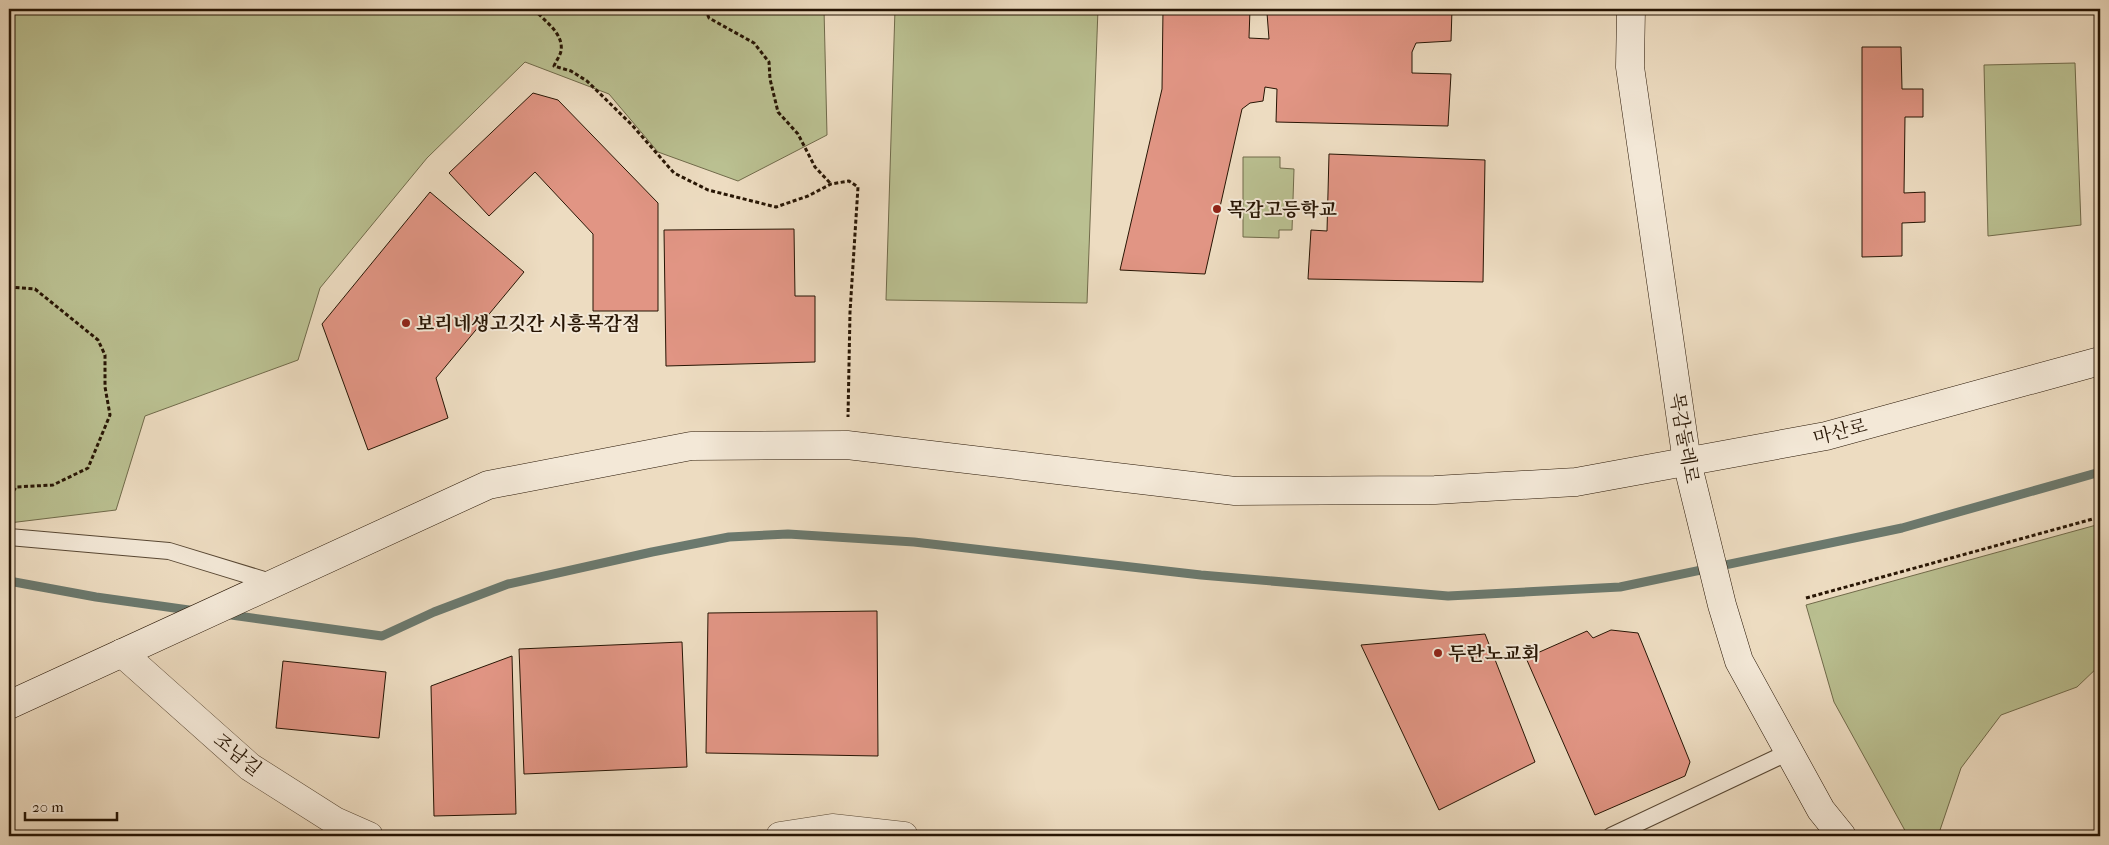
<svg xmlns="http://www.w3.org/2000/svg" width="2109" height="845" font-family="'IM FELL French Canon','Noto Serif KR',serif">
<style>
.green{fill:#bac091;stroke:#706a4a}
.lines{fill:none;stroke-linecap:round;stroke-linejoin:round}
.stream{stroke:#6b796e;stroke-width:9}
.building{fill:#e19584;stroke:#271504}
.lane-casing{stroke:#584733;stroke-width:18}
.street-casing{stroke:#584733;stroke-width:29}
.secondary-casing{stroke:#271504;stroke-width:29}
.path{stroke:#271504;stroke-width:3;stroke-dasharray:4 2.5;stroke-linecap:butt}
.lane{stroke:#f3e8d7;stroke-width:16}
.street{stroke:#f3e8d7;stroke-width:28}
.secondary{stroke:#f3e8d7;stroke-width:28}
.poi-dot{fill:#8f2418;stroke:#f3e8d7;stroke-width:2}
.labels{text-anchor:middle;stroke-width:4;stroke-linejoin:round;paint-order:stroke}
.poi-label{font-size:19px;font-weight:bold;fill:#271504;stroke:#f3e8d7;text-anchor:start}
.street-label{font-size:19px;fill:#271504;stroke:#f3e8d7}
</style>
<rect width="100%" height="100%" fill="#eddcc1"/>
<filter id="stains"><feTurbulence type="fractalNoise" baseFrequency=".004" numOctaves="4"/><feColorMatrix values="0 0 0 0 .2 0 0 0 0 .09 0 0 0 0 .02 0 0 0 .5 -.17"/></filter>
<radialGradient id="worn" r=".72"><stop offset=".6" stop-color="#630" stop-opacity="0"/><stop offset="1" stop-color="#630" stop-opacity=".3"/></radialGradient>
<g class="green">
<path d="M9 9H824L827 135 738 181 658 152 609 94 525 62 427 158 320 288 298 360 145 416 116 510 9 523Z"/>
<path d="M895 9H1098L1087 303 886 300Z"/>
<path d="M2075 63 2081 225 1988 236 1984 65Z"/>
<path d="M1243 157H1280V168L1294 169 1292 230H1279V238L1243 237Z"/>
<path d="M2100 524V665L2077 687 2001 715 1961 768 1938 836H1908L1834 702 1806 605Z"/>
</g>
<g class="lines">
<g class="stream">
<path d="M9 581 96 597 196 611"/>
<path d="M224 614 382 636 434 612 508 584 652 552 729 537 788 534 914 542 1201 575 1448 596 1620 587 1902 528 2100 472"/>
</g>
</g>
<g class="building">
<path d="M1163 9H1250L1249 38 1269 39 1267 13 1298 9H1452L1451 41 1416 43 1412 52V73L1451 74 1448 126 1276 122 1277 89 1265 87 1263 101 1250 103 1242 109 1205 274 1120 270 1162 89Z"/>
<path d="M1862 47H1901L1902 89H1923V117H1905L1904 193 1925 192V222L1902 223V256L1862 257Z"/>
<path d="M533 93 558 100 658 203V311H593V234L535 172 489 216 449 173Z"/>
<path d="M1329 154 1485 160 1483 282 1308 279 1311 230 1327 231Z"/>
<path d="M430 192 524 272 436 378 448 418 368 450 322 324Z"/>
<path d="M794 229 795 296H815V362L666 366 664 230Z"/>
<path d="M877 611 878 756 706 753 708 613Z"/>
<path d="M1611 630 1638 633 1690 762 1685 776 1595 815 1526 658 1587 631 1593 638Z"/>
<path d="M1485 634 1535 762 1439 810 1361 645Z"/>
<path d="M682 642 687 767 524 774 519 649Z"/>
<path d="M512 656 516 814 434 816 431 686Z"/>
<path d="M283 661 386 672 379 738 276 728Z"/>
</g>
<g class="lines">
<defs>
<g id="lane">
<path d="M9 537 169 551 274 583"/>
<path d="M1611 836 1789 752"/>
</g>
<g id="street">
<path d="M122 653 250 767 335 821 369 836"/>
<path d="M780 836 832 828 904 836"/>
</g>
<g id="secondary">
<path d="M1631 9 1630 67 1687 462 1722 605 1739 661 1821 810 1842 836"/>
<path d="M9 705 488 485 691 446 847 445 1235 491 1435 490 1576 482 1826 436 2100 361"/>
</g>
</defs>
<use href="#lane" class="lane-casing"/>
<use href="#street" class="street-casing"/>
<use href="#secondary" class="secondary-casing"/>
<g class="path">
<path d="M534 9C544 21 564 33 561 51 560 56 556 61 554 66L571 71 587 81 632 125 674 173 708 190 776 207 808 196 831 184 849 181 858 187 850 312 848 417"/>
<path d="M705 9 709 18 754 43 769 62 770 79 778 112 798 134 815 167 831 184"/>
<path d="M9 287 35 289 98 340 105 355V387L110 415 88 468 53 485 16 487 9 498"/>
<path d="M1806 598 2100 517"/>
</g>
<use href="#lane" class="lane"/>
<use href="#street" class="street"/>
<use href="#secondary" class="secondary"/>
</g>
<g class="poi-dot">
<circle cx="1217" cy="209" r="5"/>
<circle cx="406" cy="323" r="5"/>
<circle cx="1438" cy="653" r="5"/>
</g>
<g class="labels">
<g class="poi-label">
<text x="1227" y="216">목감고등학교</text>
<text x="416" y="330">보리네생고깃간 시흥목감점</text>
<text x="1448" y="660">두란노교회</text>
</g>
<g class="street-label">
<text transform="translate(1840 431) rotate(-14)" y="7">마산로</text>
<text transform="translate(1685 438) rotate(80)" y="7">목감둘레로</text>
<text transform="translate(238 754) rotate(39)" y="7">조남길</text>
</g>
</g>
<rect width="2109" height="845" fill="none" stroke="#eddcc1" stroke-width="30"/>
<rect x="10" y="10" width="2089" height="825" fill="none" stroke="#271504" stroke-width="2.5"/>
<rect x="15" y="15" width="2079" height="815" fill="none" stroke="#271504"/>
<path d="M25 812v8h92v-8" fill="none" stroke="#271504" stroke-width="2.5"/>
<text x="32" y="812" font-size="15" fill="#271504" stroke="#f3e8d7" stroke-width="4" paint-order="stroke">20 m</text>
<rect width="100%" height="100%" filter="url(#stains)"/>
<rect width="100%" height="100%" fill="url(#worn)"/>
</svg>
